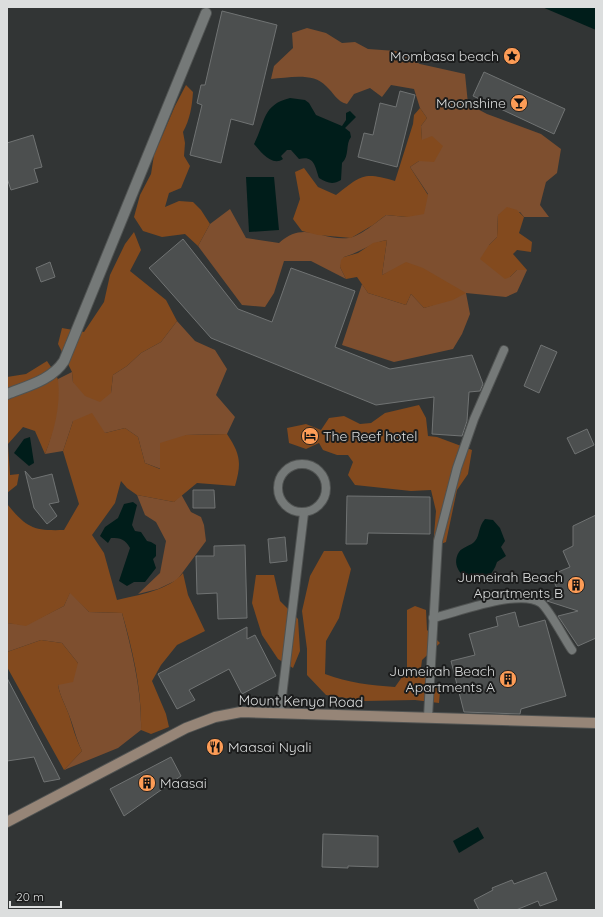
<svg xmlns="http://www.w3.org/2000/svg" width="603" height="917" font-family="Quicksand,sans-serif">
<style>
.green{fill:#7e4f2f}
.forest{fill:#834a1e}
.water{fill:#001d1a}
.building{fill:#4c4f4f;stroke:#707373}
.lines{fill:none;stroke-linecap:round;stroke-linejoin:round}
.lane-casing{stroke:#505352;stroke-width:10}
.street-casing{stroke:#505352;stroke-width:12}
.secondary-casing{stroke:#505352;stroke-width:12}
.lane{stroke:#757978;stroke-width:8}
.street{stroke:#757978;stroke-width:10}
.secondary{stroke:#968577;stroke-width:10}
.labels{text-anchor:middle;stroke-width:4;stroke-linejoin:round;paint-order:stroke}
.poi-label{font-size:14px;fill:#dcdede;stroke:#1b1c1c;text-anchor:end}
.street-label{font-size:14px;fill:#dcdede;stroke:#1b1c1c}
</style>
<rect width="100%" height="100%" fill="#323535"/>
<g class="green">
<path d="M307 28 326 33 342 43 355 42 368 49 396 51 420 64 465 74 468 104 487 114 541 134 561 149 557 173 546 182 540 205 549 217H524L520 212 498 215 497 237 489 245 510 277 517 270H527L517 292 506 297 466 293 470 314 462 334 453 349 394 362 342 345 362 284 368 293 406 305 411 294 424 308 433 305 393 270 382 275 387 240C370 243 361 252 344 257L340 267 346 279 311 261H284L274 293 265 307 242 305 198 246 210 224 230 209 246 238 279 243C305 220 319 241 349 238 360 236 377 222 386 215L407 217 428 194 410 167 419 161 422 141 421 126 427 118 420 108 414 89 391 85 382 97 370 88 354 94 347 104C336 101 334 93 326 86 313 72 288 78 271 79L274 66 293 48 292 33Z"/>
<path d="M177 321 195 341 215 350 227 369 216 395 235 417 227 434 186 435 161 469 145 463 138 437 125 428 105 433 73 421 63 451 45 454C55 429 57 406 58 379L72 372 73 382 111 393 113 375 127 366 141 353 161 342Z"/>
<path d="M181 494 191 512 201 517 204 525 206 541 177 580 158 589 138 594 160 573 166 541 156 522 145 515 137 495 174 502Z"/>
<path d="M70 592 89 612 122 613C132 651 142 691 141 730L118 748 64 770 82 751C76 739 74 727 69 715 65 704 60 696 58 685L78 663 62 643 41 640 7 652V623L26 625 64 606Z"/>
</g>
<g class="forest">
<path d="M186 85 193 92C192 107 190 119 183 132L185 143 184 156 190 166 181 188 169 193 165 207 179 201 193 202 201 210 210 224 198 246 185 234 162 237 143 231 134 217 140 195 151 174 154 155 175 106Z"/>
<path d="M420 108 427 118 421 126 422 140 432 136 443 146 434 162 419 161 410 167 428 195 424 214 407 217 386 215 373 225 351 238 318 235 302 231 293 219 300 199 295 172 304 168 318 187 336 195C361 176 362 171 395 181L413 124 414 115Z"/>
<path d="M507 207 517 210 524 217 519 233 532 242 531 252 517 250 513 254 527 270H517L510 277 505 279 480 259 489 245 497 237 498 215Z"/>
<path d="M134 232 141 250 130 271 166 300 177 321 161 342 141 353 127 366 113 375 111 393 100 402 85 396 73 382 72 372 58 344 62 328 84 332 104 302 110 275 125 244Z"/>
<path d="M387 240 382 275 406 262 423 268 466 293 453 300 424 308 411 294 406 305 368 293 357 277 346 279 340 267 341 260 344 257 358 253 373 243Z"/>
<path d="M47 361C50 366 57 374 58 380 61 405 54 432 45 454L35 431 23 427 8 444 10 475 19 474 17 485 7 493V377L26 374Z"/>
<path d="M419 405 426 418 428 436 437 437 472 450 468 474 457 490 446 542 433 547 436 511 431 490 411 491 355 485 348 475 353 462 348 455H337L323 450 319 443 306 449 289 443 287 428 306 424 321 430 329 418 344 416 360 424 371 423 385 413Z"/>
<path d="M92 413 105 433 125 428 138 437 145 463 160 469V443L186 435 227 434C240 454 242 462 235 486L197 483 174 502 137 495 127 488 121 481 115 503 92 535 104 553 117 600C139 595 169 590 183 573L188 595 205 631 177 645 161 665 152 681 166 714 169 727 151 734 141 730C142 691 133 651 122 613L89 612 70 593 64 606 26 626 7 623V504C27 528 33 531 64 530L79 504 63 451 73 421Z"/>
<path d="M324 551H342L351 569 339 618 326 641 325 674C348 683 371 685 395 687L407 670V610L415 606 426 610 427 630 440 643 422 660 421 668 440 691 439 703 415 700 365 701 326 695 307 675V649L302 611 310 576Z"/>
<path d="M256 575H274L280 601 298 619 300 651 293 668 278 659 262 635 252 603Z"/>
<path d="M41 640 62 643 78 663 73 682 58 685C60 696 65 704 69 715 73 728 76 739 82 751L64 770 7 667V652Z"/>
</g>
<g class="water">
<path d="M542 7H596V30Z"/>
<path d="M290 98 305 100 309 103 316 115 342 126 346 120V113L350 111 356 117 345 128 350 132 351 137C345 145 350 155 342 163L341 180C333 185 327 183 319 178 315 166 314 155 299 159L291 150H287L281 156 283 159C272 167 260 151 254 144 266 121 262 105 290 98Z"/>
<path d="M246 177H274L279 230 249 232Z"/>
<path d="M30 437 34 463 29 466 14 453 24 439Z"/>
<path d="M133 502 137 505 132 525 135 531 141 532 147 541 151 542 156 545V556L153 559 156 568 145 582H134L127 586 119 581 130 548C125 539 121 538 111 538L108 543 100 536 105 527 118 518 124 504Z"/>
<path d="M485 519 493 520 500 528 505 541 501 547 506 556 497 562C486 598 445 574 459 552 462 547 471 546 475 541 480 535 478 527 485 519Z"/>
<path d="M478 827 484 838 459 853 453 841Z"/>
</g>
<g class="building">
<path d="M222 11 277 25 253 125 231 119 221 163 190 155 202 105 197 103 201 85H205Z"/>
<path d="M484 72 565 109 554 134 473 96Z"/>
<path d="M400 91 415 95 397 167 358 157 364 133 373 135 380 103 396 107Z"/>
<path d="M33 135 42 167 34 169 38 182 11 190 7 178V143Z"/>
<path d="M183 239 238 309 272 322 291 268 355 291 335 347 390 369 472 355 483 384 480 391 469 392 467 421 462 436 432 434 434 397 376 405 211 338 149 268Z"/>
<path d="M50 262 55 277 41 282 36 268Z"/>
<path d="M541 345 557 352 539 393 524 386Z"/>
<path d="M587 429 594 445 575 454 567 438Z"/>
<path d="M25 471 32 479 52 474 59 502 49 504 57 516 47 524 34 508Z"/>
<path d="M193 490H214L215 508H193Z"/>
<path d="M347 496 430 497V534L368 533 367 544H346Z"/>
<path d="M596 515V638L578 646 558 616 578 611 547 601 560 595 551 575 570 567 563 551 573 546V526Z"/>
<path d="M285 537 287 561 270 563 268 539Z"/>
<path d="M245 545 247 618 218 619 217 593 197 594 196 556H214V546Z"/>
<path d="M515 612 519 627 545 620 566 696 521 709 520 714 464 712 451 661 475 655 469 634 498 626 496 617Z"/>
<path d="M247 627V639L255 635 276 676 242 694 229 669 189 690 195 700 177 709 158 674Z"/>
<path d="M7 678 55 769 60 779 44 782 34 757 7 761Z"/>
<path d="M171 757 181 776 124 816 110 789Z"/>
<path d="M323 834 378 836V867L348 866V868L322 867Z"/>
<path d="M546 872 557 900 540 906 538 901 516 910H479L474 900 493 890 492 888 512 880 514 884Z"/>
</g>
<g class="lines">
<defs>
<g id="lane">
<circle cx="302" cy="488" r="24"/>
<path d="M433 618C459 612 520 588 541 603 549 609 565 640 572 650"/>
<path d="M280 713 304 513"/>
<path d="M428 717 438 541 457 468 474 419 504 350"/>
</g>
<path id="street" d="M7 394C27 386 52 380 64 361L206 13"/>
<path id="secondary" d="M7 822 186 728 215 717 241 712 596 723"/>
</defs>
<use href="#lane" class="lane-casing"/>
<use href="#street" class="street-casing"/>
<use href="#secondary" class="secondary-casing"/>
<use href="#lane" class="lane"/>
<use href="#street" class="street"/>
<use href="#secondary" class="secondary"/>
</g>
<defs>
<symbol id="sight-disc" viewBox="-11 -11 22 22"><circle r="9.5" fill="#fd9c56" stroke="#1b1c1c"/><path d="M0-6L1.8-2.2L6-1.7L2.9 1.2L3.7 5.4L0 3.3L-3.7 5.4L-2.9 1.2L-6-1.7L-1.8-2.2Z" fill="#111"/></symbol>
<symbol id="bar-disc" viewBox="-11 -11 22 22"><circle r="9.5" fill="#fd9c56" stroke="#1b1c1c"/><path d="M-6-5H6L.8 .8V4.5H3.5V6h-7V4.5H-.8V.8Z" fill="#111"/></symbol>
<symbol id="hotel-disc" viewBox="-11 -11 22 22"><circle r="9.5" fill="#fd9c56" stroke="#1b1c1c"/><path d="M-6-4.5h1.5V1H6V5H4.5V3h-9V5H-6ZM-4 0a1.8 1.8 0 1 1 3.6 0ZM.5 0V-2.5h3Q6-2.5 6 0Z" fill="#111"/></symbol>
<symbol id="building-disc" viewBox="-11 -11 22 22"><circle r="9.5" fill="#fd9c56" stroke="#1b1c1c"/><path d="M-4-6H4V6H1V3H-1V6H-4ZM-2.5-4.3h1.7v1.8h-1.7ZM.8-4.3h1.7v1.8H.8ZM-2.5-1h1.7V.8h-1.7ZM.8-1h1.7V.8H.8Z" fill="#111"/></symbol>
<symbol id="restaurant-disc" viewBox="-11 -11 22 22"><circle r="9.5" fill="#fd9c56" stroke="#1b1c1c"/><path d="M-5-6h1v4h1v-4h1v4h1v-4h1v5L-1.5 .5V6h-2V.5L-5-1ZM5-6V6H3V1.5H1.5Q1.5-4 5-6Z" fill="#111"/></symbol>
</defs>
<g fill-rule="evenodd">
<use href="#sight-disc" x="502" y="46" width="20" height="20"/>
<use href="#bar-disc" x="509" y="93" width="20" height="20"/>
<use href="#hotel-disc" x="300" y="426" width="20" height="20"/>
<use href="#building-disc" x="566" y="575" width="20" height="20"/>
<use href="#building-disc" x="498" y="669" width="20" height="20"/>
<use href="#restaurant-disc" x="205" y="737" width="20" height="20"/>
<use href="#building-disc" x="137" y="773" width="20" height="20"/>
</g>
<g class="labels">
<g class="poi-label">
<text x="499" y="61">Mombasa beach</text>
<text x="506" y="108">Moonshine</text>
<text x="323" y="441" text-anchor="start">The Reef hotel</text>
<text x="563" y="582">Jumeirah Beach<tspan x="563" dy="16">Apartments B</tspan></text>
<text x="495" y="676">Jumeirah Beach<tspan x="495" dy="16">Apartments A</tspan></text>
<text x="228" y="752" text-anchor="start">Maasai Nyali</text>
<text x="160" y="788" text-anchor="start">Maasai</text>
</g>
<g class="street-label">
<text transform="translate(301 701) rotate(1)" y="5">Mount Kenya Road</text>
</g>
</g>
<rect width="603" height="917" fill="none" stroke="#dcdede" stroke-width="16"/>
<path d="M10 901v6h51v-6" fill="none" stroke="#dcdede" stroke-width="2"/>
<text x="16" y="901" font-size="12" fill="#dcdede" stroke="#1b1c1c" stroke-width="3" paint-order="stroke">20 m</text>
</svg>
